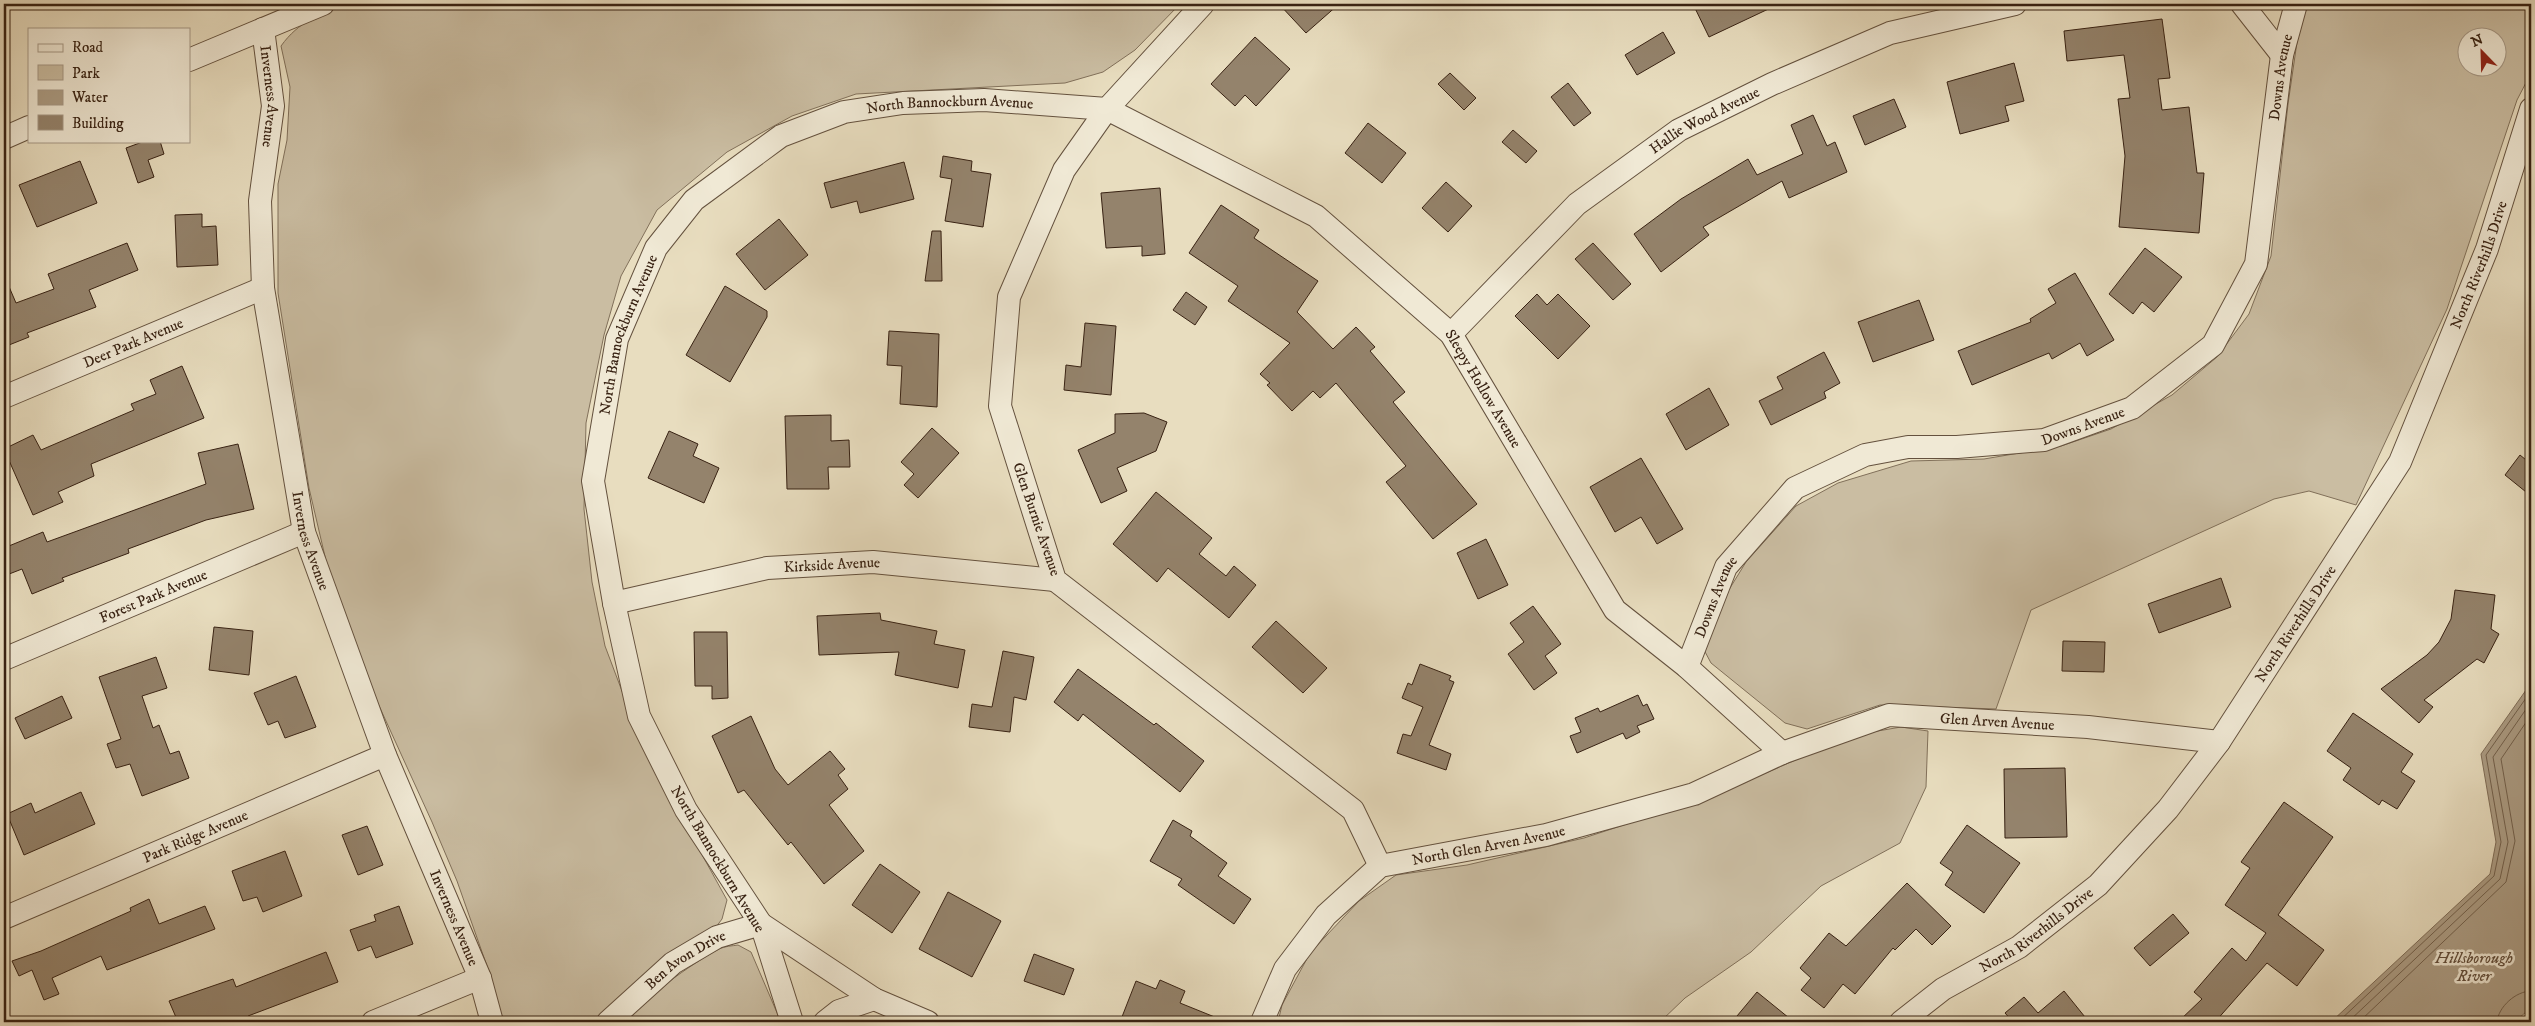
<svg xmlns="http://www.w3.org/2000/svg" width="2535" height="1026" font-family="'IM FELL DW Pica',serif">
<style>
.green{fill:#cabda2;stroke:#81705a;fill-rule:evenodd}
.water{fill:#ac9d85;stroke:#7e6c57}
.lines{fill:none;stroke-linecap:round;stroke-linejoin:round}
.shore{stroke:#72604c;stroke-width:1}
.building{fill:#94836c;stroke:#382213}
.minor-casing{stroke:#64513e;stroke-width:24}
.minor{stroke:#f0e9d5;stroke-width:22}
.labels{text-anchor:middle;stroke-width:5;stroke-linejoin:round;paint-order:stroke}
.street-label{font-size:15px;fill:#382213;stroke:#f0e9d5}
.water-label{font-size:16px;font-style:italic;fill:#614d3b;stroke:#f0e9d5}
</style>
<rect width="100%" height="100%" fill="#e8ddbf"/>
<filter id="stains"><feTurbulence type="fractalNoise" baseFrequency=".004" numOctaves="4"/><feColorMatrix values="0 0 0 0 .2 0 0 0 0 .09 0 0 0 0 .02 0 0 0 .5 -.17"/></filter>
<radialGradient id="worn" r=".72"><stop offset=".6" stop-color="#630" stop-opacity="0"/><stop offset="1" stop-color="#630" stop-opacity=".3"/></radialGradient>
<g class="green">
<path d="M346 4H1180L1135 50 1103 72 1065 83 856 94 792 116 727 152 657 210 621 276 604 335 586 423 584 509 592 582 605 646 631 715 658 775 727 900 722 919 713 931 605 1010 594 1022H501L488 969 457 881 432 822 360 664 327 565 309 488 278 293V184L287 140 290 87 281 46C299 21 319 15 346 4Z"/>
<path d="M2307 4H2531V73L2517 100 2447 309 2356 505 2309 491 2274 499 2031 610 1996 709 1880 705 1807 729 1785 723 1711 663 1703 648 1722 601 1746 562 1796 506 1838 483 1911 461 1984 459 2061 446 2111 429 2172 395 2217 357 2249 314 2271 256 2288 104 2297 42ZM2468 38H2498V68H2468Z"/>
<path d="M1901 727 1928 731 1926 787 1900 843 1821 886 1751 952 1685 998 1660 1022H1278L1282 1005 1310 953 1359 901 1396 875 1467 865 1584 838 1715 795 1837 742 1866 733Z"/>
<path d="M738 945 751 952 781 1022H622C645 998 689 965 719 949 725 946 732 946 738 945Z"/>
</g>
<path class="water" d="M2531 683V1008L2514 1022H2331L2490 874 2496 842 2481 754Z"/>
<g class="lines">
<g class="shore">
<path d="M2338 1022 2494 876 2501 842 2486 755 2531 691"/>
<path d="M2348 1022 2500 879 2508 842 2493 757 2531 702"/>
<path d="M2359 1022 2506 882 2515 841 2501 759 2531 715"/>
<path d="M2497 1022C2498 1007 2516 991 2531 991"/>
</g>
</g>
<g class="building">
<path d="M1279 4H1339L1306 33Z"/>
<path d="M1693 4H1779L1709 37Z"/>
<path d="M2162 19 2170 78 2158 79 2162 110 2189 107 2197 173H2204L2199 233 2119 227 2125 156 2118 99 2130 98 2124 55 2067 61 2064 31Z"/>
<path d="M1663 32 1675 53 1637 75 1625 55Z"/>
<path d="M1255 37 1290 69 1256 106 1245 95 1235 106 1211 84Z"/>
<path d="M2014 63 2024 101 2005 106 2009 121 1960 134 1947 82Z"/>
<path d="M1450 73 1476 98 1464 110 1438 84Z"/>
<path d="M1568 83 1591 113 1574 126 1551 97Z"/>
<path d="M1894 99 1906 127 1865 145 1853 116Z"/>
<path d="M1813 115 1827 146 1835 142 1847 172 1789 198 1782 181 1703 227 1709 235 1661 272 1634 234 1681 199 1748 159 1757 175 1803 154 1791 125Z"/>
<path d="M1368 123 1406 153 1382 183 1345 153Z"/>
<path d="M1513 130 1537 151 1526 163 1502 142Z"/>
<path d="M145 141H160L164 154 148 160 154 177 138 183 126 148Z"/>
<path d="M943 156 972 161 971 171 991 174 983 227 945 221 952 179 940 177Z"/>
<path d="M80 161 97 203 37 227 19 185Z"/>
<path d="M904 162 914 199 860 213 857 201 831 208 824 183Z"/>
<path d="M1446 182 1472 206 1448 232 1422 208Z"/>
<path d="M1160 188 1165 254 1142 256V246L1106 248 1101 193Z"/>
<path d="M1221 205 1259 230 1254 238 1318 281 1297 312 1333 349 1356 327 1375 347 1370 351 1405 392 1393 402 1477 504 1433 539 1386 482 1406 466 1336 383 1320 398 1313 391 1292 411 1267 385 1270 383 1260 374 1290 343 1228 301 1238 286 1189 253Z"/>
<path d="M202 214V227L216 226 218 265 177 267 175 215Z"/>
<path d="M779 219 808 255 765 290 736 254Z"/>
<path d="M932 231H941L942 281H925Z"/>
<path d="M127 243 138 270 89 290 96 307 27 333 29 337 4 347V275L16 303 54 289 48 274Z"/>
<path d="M1593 243 1631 284 1613 300 1575 259Z"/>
<path d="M2145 248 2182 277 2154 312 2142 302 2133 314 2109 294Z"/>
<path d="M2075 273 2114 340 2087 356 2080 343 2052 359 2049 353 1972 385 1958 351 2031 322 2030 319 2056 303 2048 289Z"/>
<path d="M725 286 767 311V317L730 382 686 355Z"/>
<path d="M1186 292 1207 307 1195 325 1173 310Z"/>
<path d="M1537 294 1547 305 1558 294 1590 326 1558 359 1515 316Z"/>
<path d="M1919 300 1934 340 1873 362 1858 322Z"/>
<path d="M1085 323 1116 326 1111 395 1064 390 1066 365 1081 367Z"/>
<path d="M889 331 939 334 937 407 900 404 902 366 887 365Z"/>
<path d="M1824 352 1840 383 1824 392 1826 398 1771 425 1759 401 1783 389 1777 377Z"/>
<path d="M182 366 204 418 91 464 94 476 58 492 63 502 33 515 4 449 33 435 41 450 134 410 131 404 156 394 150 380Z"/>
<path d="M1709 388 1729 425 1686 450 1666 414Z"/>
<path d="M1144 413 1167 422 1156 451 1117 468 1127 491 1101 503 1078 450 1115 433V414Z"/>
<path d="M831 415V441L849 440 850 467H828L829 489H787L785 416Z"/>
<path d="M932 428 959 453 918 498 904 485 914 474 901 462Z"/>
<path d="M669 431 698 444 693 456 719 468 704 503 648 478Z"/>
<path d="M238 444 254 509 206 520 128 549 129 553 62 578 64 581 32 594 22 569 4 576V548L43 532 47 542 206 484 198 453Z"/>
<path d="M2520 455 2531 464V496L2505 475Z"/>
<path d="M1641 458 1683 529 1657 544 1641 517 1615 532 1590 487Z"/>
<path d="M1156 492 1212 538 1199 554 1226 576 1234 566 1256 585 1229 618 1168 568 1157 582 1113 544Z"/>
<path d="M1486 539 1508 585 1478 599 1457 553Z"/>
<path d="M2221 578 2231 607 2159 633 2148 604Z"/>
<path d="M2455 590 2495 595 2491 629 2499 634 2484 663 2477 659 2424 700 2433 707 2419 723 2381 689 2427 655 2439 642 2451 619Z"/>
<path d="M1533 606 1561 644 1545 656 1557 673 1534 690 1508 654 1524 642 1510 623Z"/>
<path d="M880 613 881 620 937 631 934 644 965 650 958 688 895 675 899 652 819 655 817 616Z"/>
<path d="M1276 621 1327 668 1303 693 1252 647Z"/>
<path d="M214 627 253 631 249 675 209 670Z"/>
<path d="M694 632H727L728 698 712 699V686H695Z"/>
<path d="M2063 641 2105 642 2104 672 2062 671Z"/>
<path d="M1003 651 1034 657 1026 700 1014 697 1010 732 969 727 972 704 992 707Z"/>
<path d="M156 657 167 688 142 696 153 728 159 725 170 754 179 751 189 778 142 796 130 764 116 768 107 744 121 739 99 677Z"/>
<path d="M1420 664 1451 676 1449 680 1454 682 1429 745 1451 754 1446 770 1397 753 1403 734 1411 736 1423 707 1402 698 1408 683 1412 685Z"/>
<path d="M1078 669 1154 725 1156 723 1204 761 1180 792 1083 714 1078 721 1054 702Z"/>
<path d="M296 676 316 727 285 738 278 721 268 725 254 693Z"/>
<path d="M1638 695 1643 706 1647 704 1654 719 1637 726 1640 732 1626 739 1623 733 1577 753 1570 736 1581 732 1575 718 1598 708 1600 712Z"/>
<path d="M62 696 72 718 25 739 15 718Z"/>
<path d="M2353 713 2413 754 2401 772 2415 781 2397 809 2382 800 2379 805 2343 780 2351 768 2327 751Z"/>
<path d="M751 716 775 769 788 785 830 751 845 769 838 775 848 789 829 805 864 851 824 884 791 842 788 845 744 790 738 793 712 736Z"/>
<path d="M2065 768 2067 837 2005 838 2004 769Z"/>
<path d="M81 792 95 824 24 855 7 814 31 803 35 813Z"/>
<path d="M2284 802 2333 837 2278 915 2324 950 2297 986 2267 963 2215 1022H2178L2202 999 2194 992 2232 948 2246 961 2266 933 2225 905 2250 868 2241 862Z"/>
<path d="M1173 820 1192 831 1190 836 1227 863 1218 876 1251 899 1234 924 1178 885 1182 879 1150 861Z"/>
<path d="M1967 825 2020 863 1984 913 1945 885 1953 872 1940 863Z"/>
<path d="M367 826 383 865 358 875 342 835Z"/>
<path d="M285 851 302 896 263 912 257 897 243 901 232 871Z"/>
<path d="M880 864 920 892 892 933 852 905Z"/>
<path d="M1907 883 1951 926 1932 945 1916 929 1895 950 1893 948 1855 994 1843 984 1824 1008 1801 990 1811 978 1800 968 1829 933 1846 946Z"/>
<path d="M948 892 1001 921 972 977 919 949Z"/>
<path d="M149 899 159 924 205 906 215 929 107 970 101 956 52 978 59 994 44 1000 32 970 19 976 12 961 41 951 131 911 130 908Z"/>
<path d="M399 906 413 944 376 958 371 946 358 951 350 930 376 921 374 915Z"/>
<path d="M2173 914 2189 933 2150 966 2134 948Z"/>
<path d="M326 952 338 982 248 1016 251 1022H178L169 1001 233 979 236 987Z"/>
<path d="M1034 954 1074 969 1064 995 1024 981Z"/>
<path d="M1160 980 1185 991 1180 1003 1227 1022H1120L1136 981 1156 989Z"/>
<path d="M2064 991 2089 1022H2013L2005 1013 2024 997 2038 1013Z"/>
<path d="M1757 992 1794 1022H1732Z"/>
</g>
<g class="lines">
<defs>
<g id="minor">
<path d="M2242 4 2282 55"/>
<path id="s1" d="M263 29 273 106 260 201 263 288 304 532 385 755 480 978 492 1022"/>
<path d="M189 60 323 4"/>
<path d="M4 138 29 127"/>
<path id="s2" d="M1451 334 1577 204 1679 130 1772 84 1890 33 2015 4"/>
<path id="s3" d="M4 397 263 288"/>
<path id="s4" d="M614 603 767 568 873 562 1055 580"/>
<path id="s5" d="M4 659 304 532"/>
<path id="s6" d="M1687 667 1726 567 1795 488 1865 455 1908 447H1957L2044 440 2132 408 2213 345 2256 264 2282 55 2296 4"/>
<path id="s7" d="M1380 866 1353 810 1055 580 1000 406 1009 297 1064 170 1107 109 1316 216 1451 334 1615 610 1687 667 1782 753"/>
<path id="s8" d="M4 918 385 755"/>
<path d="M373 1022 480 978"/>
<path id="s9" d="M608 1022 673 963 717 937 761 924 874 999 928 1022"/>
<path id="s10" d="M792 1022 761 924 686 810 639 716 614 603 593 481 617 339 656 248 694 200 781 136 844 112 903 103 984 100 1107 109 1203 4"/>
<path d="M825 1022 839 1011 874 999"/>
<path id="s11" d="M1262 1022 1285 969 1326 915 1380 866 1546 835 1694 794 1782 753 1889 715 2088 727 2219 742"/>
<path id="s12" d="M1901 1022 1943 989 2019 947 2098 885 2168 809 2219 742 2400 462 2487 249 2531 109"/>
</g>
</defs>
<use href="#minor" class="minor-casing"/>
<use href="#minor" class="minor"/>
</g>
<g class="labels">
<g class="street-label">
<text dy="5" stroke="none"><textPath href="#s6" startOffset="946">Downs Avenue</textPath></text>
<text dy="5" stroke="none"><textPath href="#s1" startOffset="68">Inverness Avenue</textPath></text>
<text dy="5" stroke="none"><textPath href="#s10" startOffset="1170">North Bannockburn Avenue</textPath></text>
<text dy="5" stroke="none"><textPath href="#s2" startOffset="334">Hallie Wood Avenue</textPath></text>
<text dy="5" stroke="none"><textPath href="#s12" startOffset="974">North Riverhills Drive</textPath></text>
<text dy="5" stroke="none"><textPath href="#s10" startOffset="735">North Bannockburn Avenue</textPath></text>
<text dy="5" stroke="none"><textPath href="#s3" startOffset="140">Deer Park Avenue</textPath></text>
<text dy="5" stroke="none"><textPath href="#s7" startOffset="1421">Sleepy Hollow Avenue</textPath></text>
<text dy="5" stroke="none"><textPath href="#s6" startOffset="511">Downs Avenue</textPath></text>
<text transform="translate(1037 519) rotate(71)" y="5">Glen Burnie Avenue</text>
<text dy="5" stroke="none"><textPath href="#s1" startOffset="518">Inverness Avenue</textPath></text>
<text dy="5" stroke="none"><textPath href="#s4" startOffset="222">Kirkside Avenue</textPath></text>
<text dy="5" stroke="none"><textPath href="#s5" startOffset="162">Forest Park Avenue</textPath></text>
<text dy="5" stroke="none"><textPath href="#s6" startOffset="76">Downs Avenue</textPath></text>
<text dy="5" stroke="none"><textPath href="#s12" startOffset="569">North Riverhills Drive</textPath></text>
<text dy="5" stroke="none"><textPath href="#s11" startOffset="840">Glen Arven Avenue</textPath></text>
<text dy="5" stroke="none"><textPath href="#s8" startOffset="208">Park Ridge Avenue</textPath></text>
<text dy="5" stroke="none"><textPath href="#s11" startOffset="309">North Glen Arven Avenue</textPath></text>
<text transform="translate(718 859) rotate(59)" y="5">North Bannockburn Avenue</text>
<text dy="5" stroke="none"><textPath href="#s1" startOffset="922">Inverness Avenue</textPath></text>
<text dy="5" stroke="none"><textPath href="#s12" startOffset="164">North Riverhills Drive</textPath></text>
<text dy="5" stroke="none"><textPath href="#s9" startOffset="100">Ben Avon Drive</textPath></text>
</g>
<g class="water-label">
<text x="2474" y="963">Hillsborough<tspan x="2474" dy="18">River</tspan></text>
</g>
</g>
<rect width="2535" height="1026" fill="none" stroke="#e8ddbf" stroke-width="20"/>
<rect x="5" y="5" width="2525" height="1016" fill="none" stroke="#382213" stroke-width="2.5"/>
<rect x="10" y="10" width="2515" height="1006" fill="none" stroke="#382213"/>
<rect x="28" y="28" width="162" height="115" fill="#f0e9d5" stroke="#a69987"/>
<rect x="38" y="44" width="25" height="8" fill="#f0e9d5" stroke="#a69987"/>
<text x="72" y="52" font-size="15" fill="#382213">Road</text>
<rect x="38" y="65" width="25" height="15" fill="#cabda2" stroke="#a69987"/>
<text x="72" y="78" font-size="15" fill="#382213">Park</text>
<rect x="38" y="90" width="25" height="15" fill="#ac9d85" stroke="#a69987"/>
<text x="72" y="102" font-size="15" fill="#382213">Water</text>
<rect x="38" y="115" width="25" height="15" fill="#94836c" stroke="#a69987"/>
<text x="72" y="128" font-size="15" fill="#382213">Building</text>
<g transform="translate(2482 52) rotate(337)"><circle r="24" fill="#f0e9d5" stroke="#a69987"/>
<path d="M0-4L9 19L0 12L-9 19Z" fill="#8f2418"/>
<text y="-8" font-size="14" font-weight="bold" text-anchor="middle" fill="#382213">N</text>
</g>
<rect width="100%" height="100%" filter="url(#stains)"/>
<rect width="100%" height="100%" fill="url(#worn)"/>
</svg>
